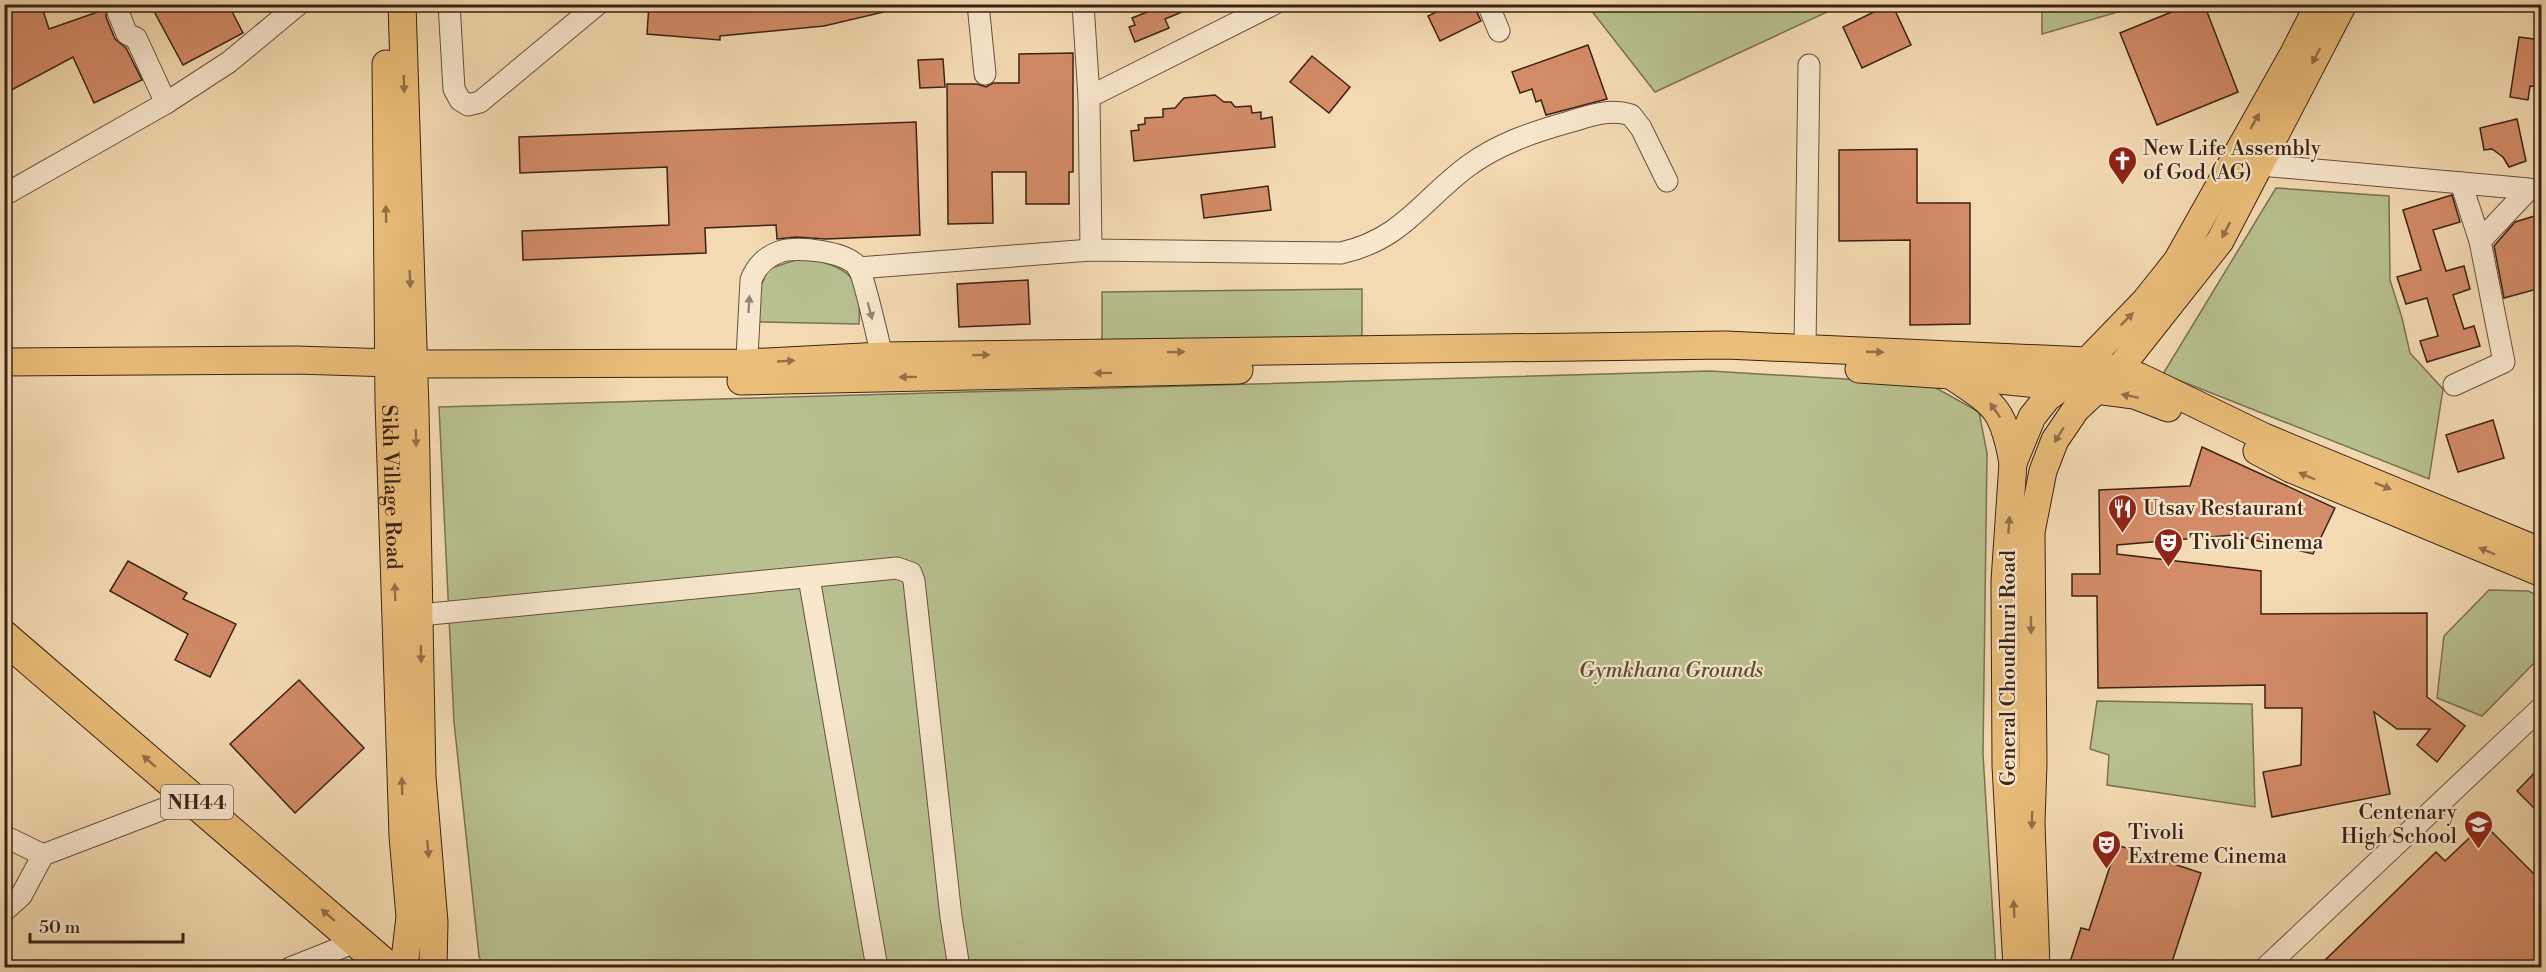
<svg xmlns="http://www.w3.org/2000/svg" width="2546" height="972" font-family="'Libre Bodoni',serif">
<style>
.green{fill:#b8c08f;stroke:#797152;stroke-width:1.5}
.building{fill:#d38b68;stroke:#3a2216;stroke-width:1.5}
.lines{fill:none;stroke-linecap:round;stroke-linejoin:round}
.minor-casing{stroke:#68503d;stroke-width:23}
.major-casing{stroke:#3a2216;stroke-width:29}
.highway-casing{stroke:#3a2216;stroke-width:34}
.minor{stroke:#f8e7cd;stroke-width:21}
.major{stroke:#eabd79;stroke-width:27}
.highway{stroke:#eabd79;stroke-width:32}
.oneway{fill:#927048}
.oneway2{fill:#998472}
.labels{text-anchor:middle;stroke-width:4.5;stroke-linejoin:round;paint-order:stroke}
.shield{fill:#f8e7cd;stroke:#735d4d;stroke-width:1.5}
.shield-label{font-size:20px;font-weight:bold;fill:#3a2216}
.poi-label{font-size:21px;fill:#3a2216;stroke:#f8e7cd;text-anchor:start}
.street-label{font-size:21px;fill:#3a2216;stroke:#f8e7cd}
.park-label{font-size:21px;font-style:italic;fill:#5a4a34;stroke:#f8e7cd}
</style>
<rect width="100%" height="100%" fill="#f4dab2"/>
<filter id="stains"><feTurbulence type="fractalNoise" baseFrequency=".00333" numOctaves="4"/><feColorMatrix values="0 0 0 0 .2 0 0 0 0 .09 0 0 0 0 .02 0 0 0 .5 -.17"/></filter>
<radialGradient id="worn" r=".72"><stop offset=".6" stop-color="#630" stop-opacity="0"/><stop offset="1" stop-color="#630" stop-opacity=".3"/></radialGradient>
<g class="green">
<path d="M2042 4H2142V5L2042 34Z"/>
<path d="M1587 5H1842L1655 92Z"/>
<path d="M2276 188 2389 196 2390 280 2402 318 2410 353 2443 389 2429 479 2163 374Z"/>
<path d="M805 257C849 269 862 274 859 324L758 322 761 286 768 269Z"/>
<path d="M1362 289V342L1102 345V292Z"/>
<path d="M1710 371 1929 384 1979 412 1987 453 1983 754 1996 967H483L479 956 454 722 439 407Z"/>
<path d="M2489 590 2528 591 2541 597V656L2482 716 2437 698 2444 636Z"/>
<path d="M2097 701 2252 704 2255 807 2107 785 2109 755 2090 749Z"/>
</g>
<g class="building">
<path d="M4 4H41L49 29 106 9V17L115 39 126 48 142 80 94 103 73 57 4 94Z"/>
<path d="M150 4H228L243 33 183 65Z"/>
<path d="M649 4 729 7 753 4H887L888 11 824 26 720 36V40L647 34Z"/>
<path d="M1150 4H1199V5L1165 19 1169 28 1135 42 1129 27 1135 25 1132 18 1152 10Z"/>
<path d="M1452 4H1473L1481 21 1440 41 1428 16Z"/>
<path d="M1890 4H1892L1911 45 1862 68 1843 27Z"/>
<path d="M2191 4H2204L2238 92 2157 125 2120 33Z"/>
<path d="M2519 37 2541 40V87L2530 86 2528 100 2510 97Z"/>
<path d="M1588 45 1607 99 1546 115 1541 100 1536 102 1532 89 1520 93 1512 72Z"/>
<path d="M1073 53V172H1069V204H1026V172H992L993 223 948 224 947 84H977L986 87 993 83H1019V54Z"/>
<path d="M1312 56 1350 87 1329 113 1290 82Z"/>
<path d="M943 59 945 87 920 88 918 60Z"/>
<path d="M1215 95 1224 102H1231L1235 107 1251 106 1252 113 1261 112V119L1272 117 1275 147 1134 161 1131 131 1139 130 1138 125 1145 124V118L1163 117V109L1175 108 1184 98Z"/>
<path d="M2517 119 2526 161 2509 167 2503 157 2492 149 2484 150 2480 128Z"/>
<path d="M916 122 920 235 826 239 796 237 777 239 776 225 705 228 706 253 523 260 522 231 669 225 667 167 520 173 519 137Z"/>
<path d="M1917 149V203H1970V324L1910 325V240L1839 241V150Z"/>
<path d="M1268 186 1271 210 1204 218 1201 195Z"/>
<path d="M2452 195 2460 222 2433 230 2446 271 2464 266 2470 289 2453 295 2464 329 2474 326 2480 346 2427 362 2420 341 2438 336 2427 298 2406 304 2397 277 2421 270 2403 210Z"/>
<path d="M2541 214V288L2504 298 2494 246 2515 222Z"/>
<path d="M1028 280 1030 324 959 327 957 284Z"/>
<path d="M2493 420 2504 458 2458 472 2446 435Z"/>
<path d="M2202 447 2335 508 2313 554 2233 535 2117 545V554L2261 571V614L2427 613V697L2465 726 2437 762 2417 745 2430 729H2397L2374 712 2390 794 2272 817 2263 772 2301 765 2302 708H2265V685L2098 688 2097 596H2072V574H2100L2099 490 2190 486Z"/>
<path d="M128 561 187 593 183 599 236 624 210 677 175 660 188 634 110 591Z"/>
<path d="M299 680 364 748 295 813 230 744Z"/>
<path d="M2541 766V815L2517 791Z"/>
<path d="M2484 824 2541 881V968H2317L2436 852 2445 861Z"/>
<path d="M2117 845 2201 873 2170 968H2068L2081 928 2089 930Z"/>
</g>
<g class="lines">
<defs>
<g id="minor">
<path d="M449 4 454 89 460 100 468 105 480 102 598 4"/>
<path d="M978 4 985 74"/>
<path d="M1083 4 1089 97 1091 250"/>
<path d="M1488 4 1499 31"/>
<path d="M118 12 127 34 136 38 166 103"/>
<path d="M1089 97 1274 4"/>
<path d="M2260 165 2529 189 2480 241 2504 362 2454 385"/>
<path d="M2461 183 2480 241"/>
<path d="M4 195 166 103 229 62 299 4"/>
<path d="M858 268 1091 250 1341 253C1403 239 1422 200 1468 166 1498 144 1533 132 1569 122 1590 116 1609 108 1631 115L1641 128 1667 181"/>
<path d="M1805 348 1809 65"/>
<path d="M746 377 751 280C756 267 765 257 779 252 797 246 846 251 858 267 864 276 878 340 882 356"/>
<path d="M809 578 877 968"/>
<path d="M420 615 897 568 911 573 914 581 951 917 959 968"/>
<path d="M4 836 43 855"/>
<path d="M4 911 21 896 43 855 192 798"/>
<path d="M290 968 358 941"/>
<path d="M2265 968 2542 707"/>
</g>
<g id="major">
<path d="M402 4 415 409 422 777 434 922 433 968"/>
<path id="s1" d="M386 64 389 402 403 836 410 917 404 968"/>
<path d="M4 362 296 360 424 364 746 363 882 356 1726 345 2086 361 2140 377 2264 437 2542 552"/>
<path d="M1859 369 1950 375 2096 390 2134 395 2168 408"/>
<path d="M1952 376C1996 406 2003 408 2013 463"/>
<path d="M741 381 1239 370"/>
<path d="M2257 451 2291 469 2542 573"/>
<path d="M2017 968 2006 766 2005 581 2013 463 2032 417 2047 398 2063 386 2146 300 2177 261 2294 53 2319 4"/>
<path d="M2036 968 2031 823 2033 763 2031 532 2043 471 2055 440 2076 409 2118 370 2220 241 2343 4"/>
</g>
<path id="highway" d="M4 637 388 968"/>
</defs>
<use href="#minor" class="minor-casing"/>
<use href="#major" class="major-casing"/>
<use href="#highway" class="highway-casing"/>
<use href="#minor" class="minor"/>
<use href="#major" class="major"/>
<use href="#highway" class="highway"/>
</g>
<defs><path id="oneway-solid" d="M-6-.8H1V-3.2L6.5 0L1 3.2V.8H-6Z" transform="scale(1.5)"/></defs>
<g class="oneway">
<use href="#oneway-solid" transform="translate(2316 56) rotate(117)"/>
<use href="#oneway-solid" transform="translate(404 84) rotate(88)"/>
<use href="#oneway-solid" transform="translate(2255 121) rotate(-60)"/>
<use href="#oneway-solid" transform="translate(386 214) rotate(-91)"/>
<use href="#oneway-solid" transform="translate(2226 230) rotate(117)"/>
<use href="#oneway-solid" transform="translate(410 279) rotate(88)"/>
<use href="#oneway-solid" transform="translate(2127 319) rotate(-45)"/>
<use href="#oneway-solid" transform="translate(1176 352) rotate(-1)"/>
<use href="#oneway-solid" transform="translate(1875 352) rotate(2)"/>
<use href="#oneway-solid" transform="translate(981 355) rotate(-1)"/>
<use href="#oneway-solid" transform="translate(786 361) rotate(-3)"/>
<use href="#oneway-solid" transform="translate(1103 373) rotate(179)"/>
<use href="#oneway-solid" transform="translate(908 377) rotate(179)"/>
<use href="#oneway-solid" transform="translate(2130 396) rotate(-168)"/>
<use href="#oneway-solid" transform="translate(1995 410) rotate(-125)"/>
<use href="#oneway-solid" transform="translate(2059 435) rotate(122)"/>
<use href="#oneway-solid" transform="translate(416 438) rotate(89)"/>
<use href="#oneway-solid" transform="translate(2307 476) rotate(-157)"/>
<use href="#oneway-solid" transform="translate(2383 486) rotate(22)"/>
<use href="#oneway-solid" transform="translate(2009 525) rotate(-86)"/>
<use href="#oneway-solid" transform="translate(2487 551) rotate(-157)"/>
<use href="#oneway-solid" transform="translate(395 592) rotate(-92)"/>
<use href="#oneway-solid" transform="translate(2031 625) rotate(89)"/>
<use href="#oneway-solid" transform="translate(421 654) rotate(89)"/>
<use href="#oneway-solid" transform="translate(149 761) rotate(-139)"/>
<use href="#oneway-solid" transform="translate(402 786) rotate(-92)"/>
<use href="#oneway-solid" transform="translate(2032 820) rotate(91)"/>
<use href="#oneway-solid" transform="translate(428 849) rotate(85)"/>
<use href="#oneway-solid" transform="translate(2014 909) rotate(-93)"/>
<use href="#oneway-solid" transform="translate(328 915) rotate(-139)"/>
</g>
<g class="oneway2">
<use href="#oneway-solid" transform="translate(749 304) rotate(-87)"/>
<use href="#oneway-solid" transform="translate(870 311) rotate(75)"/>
</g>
<defs>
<symbol id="church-pin" viewBox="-11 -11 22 30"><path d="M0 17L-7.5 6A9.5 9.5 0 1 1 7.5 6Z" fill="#8f2418" stroke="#f8e7cd"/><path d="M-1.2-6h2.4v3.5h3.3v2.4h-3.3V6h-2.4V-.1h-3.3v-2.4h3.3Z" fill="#fff"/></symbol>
<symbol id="restaurant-pin" viewBox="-11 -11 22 30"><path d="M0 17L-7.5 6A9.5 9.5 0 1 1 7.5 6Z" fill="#8f2418" stroke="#f8e7cd"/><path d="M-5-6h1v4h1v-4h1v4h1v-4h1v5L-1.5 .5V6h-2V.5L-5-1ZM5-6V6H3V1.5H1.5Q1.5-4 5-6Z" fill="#fff"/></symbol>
<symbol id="theatre-pin" viewBox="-11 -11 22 30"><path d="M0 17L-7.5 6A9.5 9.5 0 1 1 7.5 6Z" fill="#8f2418" stroke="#f8e7cd"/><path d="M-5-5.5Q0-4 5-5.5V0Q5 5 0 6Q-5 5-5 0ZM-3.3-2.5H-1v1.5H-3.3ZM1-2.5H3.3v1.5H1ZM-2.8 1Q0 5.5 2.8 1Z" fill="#fff"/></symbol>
<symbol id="school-pin" viewBox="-11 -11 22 30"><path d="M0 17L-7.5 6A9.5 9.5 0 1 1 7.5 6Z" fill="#8f2418" stroke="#f8e7cd"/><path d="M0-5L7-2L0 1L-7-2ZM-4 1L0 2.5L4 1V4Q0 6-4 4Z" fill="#fff"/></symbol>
</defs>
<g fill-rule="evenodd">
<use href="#church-pin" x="2106" y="144" width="33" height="45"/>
<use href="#restaurant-pin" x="2106" y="492" width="33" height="45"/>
<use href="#theatre-pin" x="2152" y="526" width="33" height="45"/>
<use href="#school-pin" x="2462" y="808" width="33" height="45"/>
<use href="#theatre-pin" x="2090" y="828" width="33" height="45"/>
</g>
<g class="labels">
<rect class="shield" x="161" y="785" width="72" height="34" rx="4.5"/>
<g class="shield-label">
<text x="197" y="809">NH44</text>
</g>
<g class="poi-label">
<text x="2143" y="155">New Life Assembly<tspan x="2143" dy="24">of God (AG)</tspan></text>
<text x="2143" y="515">Utsav Restaurant</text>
<text x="2189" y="549">Tivoli Cinema</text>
<text x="2457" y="819" text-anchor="end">Centenary<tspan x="2457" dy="24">High School</tspan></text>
<text x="2128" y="839">Tivoli<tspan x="2128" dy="24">Extreme Cinema</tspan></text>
</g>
<g class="street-label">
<text dy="7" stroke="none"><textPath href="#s1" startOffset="423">Sikh Village Road</textPath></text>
<text transform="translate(2008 668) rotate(-90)" y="7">General Choudhuri Road</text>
</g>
<g class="park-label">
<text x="1671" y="677">Gymkhana Grounds</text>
</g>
</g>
<rect width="2546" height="972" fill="none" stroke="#f4dab2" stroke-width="24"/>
<rect x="6" y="6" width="2534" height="960" fill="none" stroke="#3a2216" stroke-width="3"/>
<rect x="12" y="12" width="2522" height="948" fill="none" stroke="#3a2216" stroke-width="1.5"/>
<path d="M30 933v9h153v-9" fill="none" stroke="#3a2216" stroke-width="3"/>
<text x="39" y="933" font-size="18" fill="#3a2216" stroke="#f8e7cd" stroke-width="4.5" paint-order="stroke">50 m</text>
<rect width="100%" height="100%" filter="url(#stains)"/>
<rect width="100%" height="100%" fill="url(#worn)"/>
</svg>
